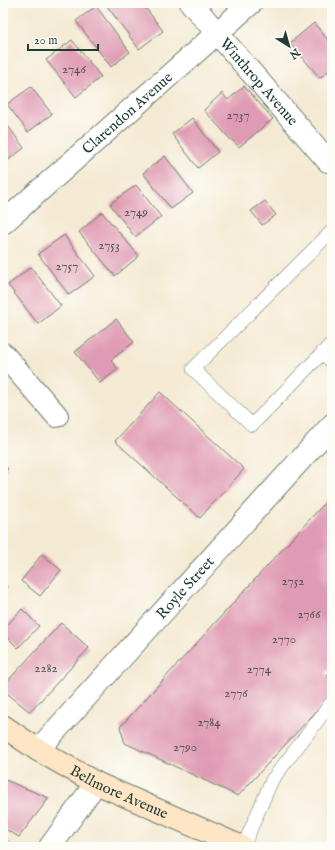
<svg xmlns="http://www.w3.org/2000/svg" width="335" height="850" font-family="'IM FELL English',serif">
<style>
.building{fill:#e09bb4}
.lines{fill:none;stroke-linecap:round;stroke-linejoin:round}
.lane-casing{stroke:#6a7a6c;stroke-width:14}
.street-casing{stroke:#6a7a6c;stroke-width:24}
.secondary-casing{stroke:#6a7a6c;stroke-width:24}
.lane{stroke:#fff;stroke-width:13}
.street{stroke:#fff;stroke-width:22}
.secondary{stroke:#fde5c5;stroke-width:22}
.labels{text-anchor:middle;stroke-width:3;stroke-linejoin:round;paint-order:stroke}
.number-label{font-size:13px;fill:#4f5454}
.street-label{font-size:15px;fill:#1f3d34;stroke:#fdfcf7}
</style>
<rect width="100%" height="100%" fill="#fdfcf7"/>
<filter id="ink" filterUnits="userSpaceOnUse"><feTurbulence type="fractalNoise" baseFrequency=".025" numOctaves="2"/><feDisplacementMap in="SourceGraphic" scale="8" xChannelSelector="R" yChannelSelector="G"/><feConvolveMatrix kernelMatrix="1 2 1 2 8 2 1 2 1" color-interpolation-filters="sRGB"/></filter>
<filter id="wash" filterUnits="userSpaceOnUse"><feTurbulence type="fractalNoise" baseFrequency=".012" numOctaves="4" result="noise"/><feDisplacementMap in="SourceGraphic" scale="16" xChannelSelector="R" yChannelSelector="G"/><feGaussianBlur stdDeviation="0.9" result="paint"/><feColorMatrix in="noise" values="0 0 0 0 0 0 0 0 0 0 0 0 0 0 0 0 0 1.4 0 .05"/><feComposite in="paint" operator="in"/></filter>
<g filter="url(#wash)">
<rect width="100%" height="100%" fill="#f4ead3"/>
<g id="blocks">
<g class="building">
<path d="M111 3H142L163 31 139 49 107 6Z"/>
<path d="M96 6 130 52 111 67 76 21Z"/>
<path d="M314 23 332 45V68L320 78 290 43Z"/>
<path d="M72 40 101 77 76 97 46 60Z"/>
<path d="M244 86 273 119 239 147 232 140H231L204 110 222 93 228 100Z"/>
<path d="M31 87 52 114 28 132 7 104Z"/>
<path d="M192 118 218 152 198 168 172 134Z"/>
<path d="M3 119 24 148 3 164Z"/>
<path d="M165 156 193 193 171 209 143 173Z"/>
<path d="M136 185 161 217 135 237 110 204Z"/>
<path d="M265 201 276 215 262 225 251 211Z"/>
<path d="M102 212 139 256 115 276 79 232Z"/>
<path d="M64 235 95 276 69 295 38 254Z"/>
<path d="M31 267 61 306 38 324 8 285Z"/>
<path d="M116 319 134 342 111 360 118 369 100 383 75 352Z"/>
<path d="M160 392 244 469 200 518 115 441Z"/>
<path d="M3 463 8 469 3 473Z"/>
<path d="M332 495V666L325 673 332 680V694L238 796 125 743 120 727Z"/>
<path d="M42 554 61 570 40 596 21 581Z"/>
<path d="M3 583 7 587 3 592Z"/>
<path d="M22 609 39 626 18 648 3 633V629Z"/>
<path d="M61 623 89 648 30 712 3 690V686Z"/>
<path d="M3 779 49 798 19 837 3 828Z"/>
</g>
</g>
</g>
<g filter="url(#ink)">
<use href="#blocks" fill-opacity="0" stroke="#6a7a6c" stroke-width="1"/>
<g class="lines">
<defs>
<g id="lane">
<path d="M332 231 193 369 252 425 332 343"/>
<path d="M322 353 332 362"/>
<path d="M3 845 6 847"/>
<path d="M243 847 272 780 332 702"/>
</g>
<g id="street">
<path id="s1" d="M191 3 328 161"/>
<path id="s2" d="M3 223 251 3"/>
<path d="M3 354 57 416"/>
<path id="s3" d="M38 750 332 425"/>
<path d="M50 847 96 783"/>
</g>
<g id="secondary">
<path id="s4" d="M3 726 38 750 96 783 242 847"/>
</g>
</defs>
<use href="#lane" class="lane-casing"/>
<use href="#street" class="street-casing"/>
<use href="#secondary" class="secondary-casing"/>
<use href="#lane" class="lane"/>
<use href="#street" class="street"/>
<use href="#secondary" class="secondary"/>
</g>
</g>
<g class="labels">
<g class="number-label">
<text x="74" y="73">2746</text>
<text x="238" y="119">2737</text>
<text x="136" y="216">2749</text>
<text x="109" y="249">2753</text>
<text x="67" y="270">2757</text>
<text x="293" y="585">2752</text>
<text x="309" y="618">2766</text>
<text x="284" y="643">2770</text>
<text x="46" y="672">2282</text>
<text x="259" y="673">2774</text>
<text x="236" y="697">2776</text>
<text x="209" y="726">2784</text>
<text x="185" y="751">2790</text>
</g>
<g class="street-label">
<text dy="5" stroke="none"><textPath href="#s1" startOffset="104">Winthrop Avenue</textPath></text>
<text dy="5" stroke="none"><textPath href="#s2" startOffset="166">Clarendon Avenue</textPath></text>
<text dy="5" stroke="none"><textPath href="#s3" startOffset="219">Royle Street</textPath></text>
<text dy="5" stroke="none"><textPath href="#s4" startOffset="134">Bellmore Avenue</textPath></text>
</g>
</g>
<rect width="335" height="850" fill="none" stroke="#fdfcf7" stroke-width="16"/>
<g transform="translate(289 46) rotate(143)" stroke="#fdfcf7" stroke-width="3" paint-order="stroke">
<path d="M0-3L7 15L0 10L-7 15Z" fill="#1f3d34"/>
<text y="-6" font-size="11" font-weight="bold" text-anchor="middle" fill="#1f3d34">N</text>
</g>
<path d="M28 44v6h70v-6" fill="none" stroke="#1f3d34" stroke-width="2"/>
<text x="34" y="44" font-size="12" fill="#1f3d34" stroke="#fdfcf7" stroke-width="3" paint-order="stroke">20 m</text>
</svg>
